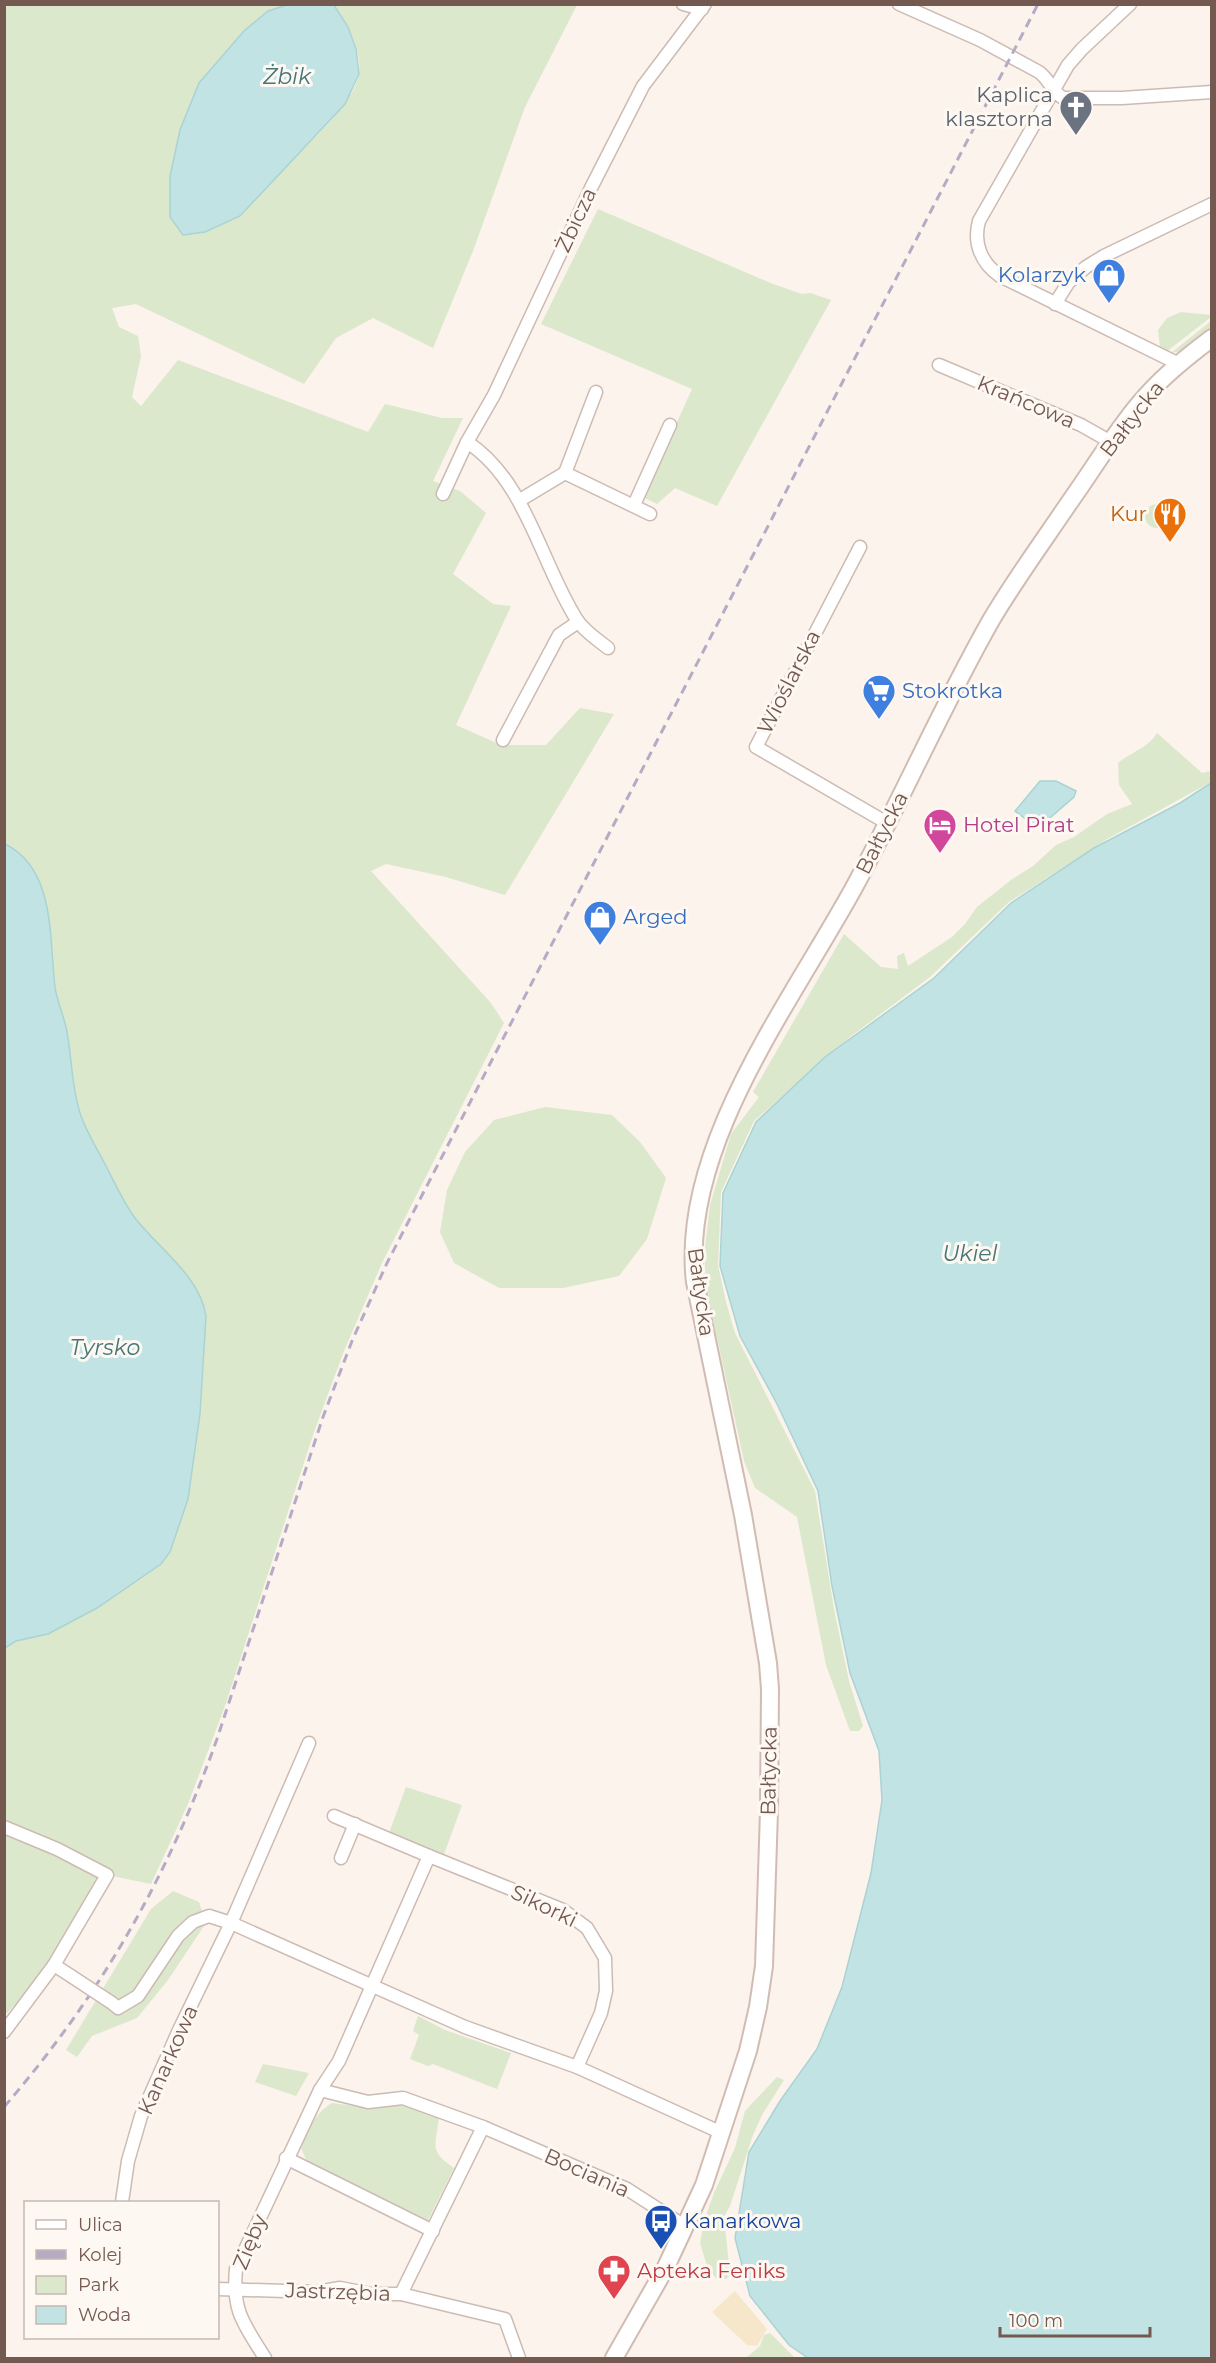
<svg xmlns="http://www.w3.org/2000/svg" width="1216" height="2363" font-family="Montserrat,sans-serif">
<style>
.green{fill:#dbe8cc}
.sand{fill:#f6e7cb}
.water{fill:#c2e3e3;stroke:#aad3d4;stroke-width:1.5}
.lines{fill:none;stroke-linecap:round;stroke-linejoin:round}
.street-casing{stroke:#ccbbb3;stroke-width:15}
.secondary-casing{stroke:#d1bcb3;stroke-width:20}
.street{stroke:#fff;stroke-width:12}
.secondary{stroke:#fff;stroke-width:16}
.rail{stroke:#b5abc5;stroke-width:3;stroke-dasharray:9 6;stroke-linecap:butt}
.street-bridge-casing{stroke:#ccbbb3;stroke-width:15;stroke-linecap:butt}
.street-bridge{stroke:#fff;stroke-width:12}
.labels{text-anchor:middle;stroke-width:6;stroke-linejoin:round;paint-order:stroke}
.worship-label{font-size:21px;fill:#5b616d;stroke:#fef8f3;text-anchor:end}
.street-label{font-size:21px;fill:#745951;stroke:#fef8f3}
.shop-label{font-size:21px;fill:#366cbe;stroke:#fef8f3;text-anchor:start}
.food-label{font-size:21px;fill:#c56008;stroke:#fef8f3;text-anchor:end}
.hotel-label{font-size:21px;fill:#b23c85;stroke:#fef8f3;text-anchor:start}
.transit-label{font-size:21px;fill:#164399;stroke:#fef8f3;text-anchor:start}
.health-label{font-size:21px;fill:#be3a42;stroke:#fef8f3;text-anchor:start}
.water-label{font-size:22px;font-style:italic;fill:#467677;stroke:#fef8f3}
</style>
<rect width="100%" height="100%" fill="#fbf3ec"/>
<g class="green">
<path d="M5 5H287L268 11 244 31 199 83 180 130 280 172C302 150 354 104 359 74 362 52 347 21 334 5H577L525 107 473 251 433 348 373 318 336 338 304 384 136 304 112 308 119 327 138 336 141 356 132 397 141 406 178 360 368 432 385 404 442 418H463L433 481 460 491 486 513 453 574 493 604 511 606 456 725 501 745H546L580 708 614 714 505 895 446 877 386 864 371 871 491 1003 504 1023 382 1263 344 1351 314 1432 225 1706 188 1804 151 1884 107 1875 54 1965 5 2015V1648L16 1641 48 1634 97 1608 161 1564 170 1552 188 1499 200 1414 206 1316 205 1308 177 1266 134 1217 125 1203 87 1131 79 1112 72 1077 68 1040 56 994 45 902 18 851 5 844Z"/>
<path d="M598 209 773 284 802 294 810 293 831 300 717 506 675 488 657 504 643 497 692 389 541 324Z"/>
<path d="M1181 312 1211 315V317L1166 352 1160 347 1158 330 1167 318Z"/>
<path d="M1211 321V327L1183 351 1171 353Z"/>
<circle cx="1157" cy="516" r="12"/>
<path d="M1157 733 1202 773 1211 771V782L1109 838 1009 902 930 977 850 1037 754 1121 721 1192 718 1265 726 1302 735 1333 815 1491 834 1609 849 1681 863 1726 859 1731H850L826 1665 797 1517 755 1488 744 1461 707 1292 704 1256 710 1205 731 1134 759 1097 753 1092 844 934 881 967 898 969 897 956 904 953 908 966 952 937 965 924 977 907 1011 880 1033 866 1056 845 1074 837 1107 814 1132 804 1119 785 1118 763C1131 752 1148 748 1157 733Z"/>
<path d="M545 1107 612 1115 640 1142 666 1178 647 1239 619 1276 563 1288H499L454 1263 440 1232 447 1190 465 1152 494 1120Z"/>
<path d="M406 1787 462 1805 443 1857 389 1833Z"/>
<path d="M173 1891 199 1902 206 1923 168 1980 137 2018 92 2036 77 2057 66 2050 151 1909Z"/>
<path d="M418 2016 445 2030 511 2053 497 2089 433 2064 428 2066 410 2059 419 2035 413 2031Z"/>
<path d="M263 2064 309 2073 296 2096 255 2082Z"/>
<path d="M777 2077 784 2080 762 2115 753 2135 730 2206 724 2217 730 2275 726 2279H717L708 2269 700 2243 704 2221 714 2193 735 2148 745 2111Z"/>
<path d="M332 2103 355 2106 411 2105 439 2117C436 2147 428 2150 454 2168L428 2220 360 2187 343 2183 309 2166 301 2148C309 2129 314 2114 332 2103Z"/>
<path d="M770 2333 795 2358H746L760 2346 764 2335Z"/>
</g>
<path class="sand" d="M735 2291 767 2329 757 2346 747 2345 712 2312Z"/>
<g class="water">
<path d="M287 5H334L348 27 356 49 359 74 345 104 240 216 205 232 183 235 170 217V176L180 130 199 83 244 31 268 11Z"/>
<path d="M1040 781H1056L1076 791 1074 797 1043 824 1027 820 1015 811Z"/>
<path d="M1211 783V2358H808L789 2345 750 2296 735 2238 749 2152 780 2101 817 2049 842 1987 871 1873 882 1800 879 1751 850 1673 832 1586 818 1491 777 1404 740 1336 720 1266 723 1193 756 1122 825 1057 934 978 1011 903 1094 848 1180 803Z"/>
<path d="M5 844C56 869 49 939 55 987 57 1001 63 1014 66 1027 72 1055 71 1085 80 1113 86 1132 97 1148 106 1166 115 1183 123 1202 135 1218 158 1248 200 1276 206 1316L200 1414 188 1499 170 1552 161 1564 97 1608 48 1634 16 1641 5 1648Z"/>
</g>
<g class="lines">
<defs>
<g id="street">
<path d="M683 4 702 9"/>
<path d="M899 4 980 40 1039 72C1050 80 1052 92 1063 98H1122L1212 92"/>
<path d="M1130 4 1082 49 1068 65 979 221C973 243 981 263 1000 276L1179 364"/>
<path d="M1055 304 1068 283 1086 267 1104 256 1212 204"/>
<path d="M939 365 1081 425 1111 442"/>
<path d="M467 442C526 480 541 564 577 620 584 631 598 640 608 648"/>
<path d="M565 473 596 392"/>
<path d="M443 494 467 442 494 395 591 188 643 86 705 4"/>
<path d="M520 500 565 473 650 514"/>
<path d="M634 505 670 425"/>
<path d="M860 547 756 747 887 823"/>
<path d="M503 740 559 635 578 622"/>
<path d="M334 1816 429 1856"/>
<path d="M4 1827 57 1849 107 1875 54 1965 71 1976"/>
<path d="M341 1858 355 1824"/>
<path d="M112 2003 118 2008 138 1996 178 1936 193 1922 209 1916 231 1923 465 2027 577 2067 722 2133"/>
<path d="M4 2032 54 1965"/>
<path d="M320 2090 368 2102 403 2098 483 2127 627 2189 686 2227"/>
<path d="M286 2158 433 2231"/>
<path d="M122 2202 128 2161 141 2116 179 2030 231 1923 309 1743"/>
<path d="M218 2289 317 2292 340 2288 371 2294H401L505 2319 519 2358"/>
<path d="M401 2294 483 2127"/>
<path d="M265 2358C244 2324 232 2312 236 2269L320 2090 339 2061 429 1856 563 1910 587 1928 605 1958 606 1991 601 2013 577 2067"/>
</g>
<path id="secondary" d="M614 2358 666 2267 704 2185 748 2051 758 2007 764 1966 769 1811 770 1689 768 1663 743 1515 695 1282C679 1146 795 997 857 882 903 796 942 707 990 622 1014 581 1042 543 1069 503 1091 472 1111 439 1135 409 1157 381 1184 359 1212 338"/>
</defs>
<use href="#street" class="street-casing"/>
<use href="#secondary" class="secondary-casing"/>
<use href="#street" class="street"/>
<use href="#secondary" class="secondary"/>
<path class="rail" d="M4 2107C100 1996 168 1877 217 1739L323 1417 352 1341 387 1263 1038 4"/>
<defs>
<path id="street-bridge" d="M71 1976 112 2003"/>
</defs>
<use href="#street-bridge" class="street-bridge-casing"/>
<use href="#street-bridge" class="street-bridge"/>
</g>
<defs>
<symbol id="church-pin" viewBox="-11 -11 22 30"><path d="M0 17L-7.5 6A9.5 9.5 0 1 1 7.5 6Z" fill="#6b7280" stroke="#fef8f3"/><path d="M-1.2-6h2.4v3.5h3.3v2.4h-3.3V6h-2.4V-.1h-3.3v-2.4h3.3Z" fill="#fff"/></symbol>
<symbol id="shop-pin" viewBox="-11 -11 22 30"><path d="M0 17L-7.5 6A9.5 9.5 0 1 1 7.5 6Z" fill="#3f7fe0" stroke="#fef8f3"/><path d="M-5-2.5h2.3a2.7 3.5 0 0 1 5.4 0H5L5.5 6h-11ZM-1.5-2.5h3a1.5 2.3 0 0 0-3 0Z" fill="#fff"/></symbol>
<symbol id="restaurant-pin" viewBox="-11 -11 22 30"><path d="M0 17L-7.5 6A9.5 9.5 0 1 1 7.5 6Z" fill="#e8710a" stroke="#fef8f3"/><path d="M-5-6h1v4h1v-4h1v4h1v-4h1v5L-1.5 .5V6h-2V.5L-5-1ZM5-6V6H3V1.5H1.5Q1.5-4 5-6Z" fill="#fff"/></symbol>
<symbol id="supermarket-pin" viewBox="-11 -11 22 30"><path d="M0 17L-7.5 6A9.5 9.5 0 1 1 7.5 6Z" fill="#3f7fe0" stroke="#fef8f3"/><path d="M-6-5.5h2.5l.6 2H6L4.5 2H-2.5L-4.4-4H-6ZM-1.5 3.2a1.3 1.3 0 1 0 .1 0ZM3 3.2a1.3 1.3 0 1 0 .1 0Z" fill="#fff"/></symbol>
<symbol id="hotel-pin" viewBox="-11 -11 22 30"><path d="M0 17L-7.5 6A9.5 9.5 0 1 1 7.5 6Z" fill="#d1479c" stroke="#fef8f3"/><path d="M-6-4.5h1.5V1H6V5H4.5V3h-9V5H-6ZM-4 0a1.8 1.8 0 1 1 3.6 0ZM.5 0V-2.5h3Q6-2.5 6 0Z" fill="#fff"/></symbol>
<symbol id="bus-pin" viewBox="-11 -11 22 30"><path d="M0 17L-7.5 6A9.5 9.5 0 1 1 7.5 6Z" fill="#1a4fb4" stroke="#fef8f3"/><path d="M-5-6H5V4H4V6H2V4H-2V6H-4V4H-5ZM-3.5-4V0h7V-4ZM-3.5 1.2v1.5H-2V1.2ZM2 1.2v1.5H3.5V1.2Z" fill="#fff"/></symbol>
<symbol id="pharmacy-pin" viewBox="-11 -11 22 30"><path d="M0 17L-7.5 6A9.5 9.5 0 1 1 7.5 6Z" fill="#e0444e" stroke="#fef8f3"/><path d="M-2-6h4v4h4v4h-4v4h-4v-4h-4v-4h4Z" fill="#fff"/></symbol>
</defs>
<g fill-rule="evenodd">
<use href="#church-pin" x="1057" y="88" width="38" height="52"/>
<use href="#shop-pin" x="1090" y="256" width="38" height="52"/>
<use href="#restaurant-pin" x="1151" y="495" width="38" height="52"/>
<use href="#supermarket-pin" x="860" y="672" width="38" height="52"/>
<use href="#hotel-pin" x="921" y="806" width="38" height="52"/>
<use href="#shop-pin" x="581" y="898" width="38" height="52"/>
<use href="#bus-pin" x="642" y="2202" width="38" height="52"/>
<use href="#pharmacy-pin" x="595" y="2252" width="38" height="52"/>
</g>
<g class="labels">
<g class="worship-label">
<text x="1053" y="102">Kaplica<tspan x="1053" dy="24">klasztorna</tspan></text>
</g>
<g class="street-label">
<text transform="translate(576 220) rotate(-65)" y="7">Żbicza</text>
<text transform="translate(1026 402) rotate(23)" y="7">Krańcowa</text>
<text transform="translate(1132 419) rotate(-52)" y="7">Bałtycka</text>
<text transform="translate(789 682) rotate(-63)" y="7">Wioślarska</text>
<text transform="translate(882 833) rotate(-63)" y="7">Bałtycka</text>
<text transform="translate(701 1292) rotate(82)" y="7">Bałtycka</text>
<text transform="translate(769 1771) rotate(-89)" y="7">Bałtycka</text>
<text transform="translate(544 1906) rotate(26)" y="7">Sikorki</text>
<text transform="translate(168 2060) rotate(-66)" y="7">Kanarkowa</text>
<text transform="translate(587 2173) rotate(24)" y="7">Bociania</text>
<text transform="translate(250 2242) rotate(-68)" y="7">Zięby</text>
<text transform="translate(338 2292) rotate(2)" y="7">Jastrzębia</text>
</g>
<g class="shop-label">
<text x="1086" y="282" text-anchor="end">Kolarzyk</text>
<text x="902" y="698">Stokrotka</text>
<text x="623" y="924">Arged</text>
</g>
<g class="food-label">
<text x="1147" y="521">Kur</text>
</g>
<g class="hotel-label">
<text x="963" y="832">Hotel Pirat</text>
</g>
<g class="transit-label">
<text x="684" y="2228">Kanarkowa</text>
</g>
<g class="health-label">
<text x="637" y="2278">Apteka Feniks</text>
</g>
<g class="water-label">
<text x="287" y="84">Żbik</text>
<text x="970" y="1261">Ukiel</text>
<text x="105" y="1355">Tyrsko</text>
</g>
</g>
<rect width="1216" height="2363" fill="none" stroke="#745951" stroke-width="12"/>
<rect x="24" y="2201" width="195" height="138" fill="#fef8f3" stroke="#c7b8b2" stroke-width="1.5"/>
<rect x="36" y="2220" width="30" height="9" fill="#ffffff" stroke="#c7b8b2" stroke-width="1.5"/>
<text x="78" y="2231" font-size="18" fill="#745951">Ulica</text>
<rect x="36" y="2250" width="30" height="9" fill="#b5abc5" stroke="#c7b8b2" stroke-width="1.5"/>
<text x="78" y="2261" font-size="18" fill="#745951">Kolej</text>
<rect x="36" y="2276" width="30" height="18" fill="#dbe8cc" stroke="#c7b8b2" stroke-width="1.5"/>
<text x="78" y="2291" font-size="18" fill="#745951">Park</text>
<rect x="36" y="2306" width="30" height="18" fill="#c2e3e3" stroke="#c7b8b2" stroke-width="1.5"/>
<text x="78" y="2321" font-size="18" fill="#745951">Woda</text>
<path d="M1000 2327v9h150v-9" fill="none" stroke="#745951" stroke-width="3"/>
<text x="1009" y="2327" font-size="18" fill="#745951" stroke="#fef8f3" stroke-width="4.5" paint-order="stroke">100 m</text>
</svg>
